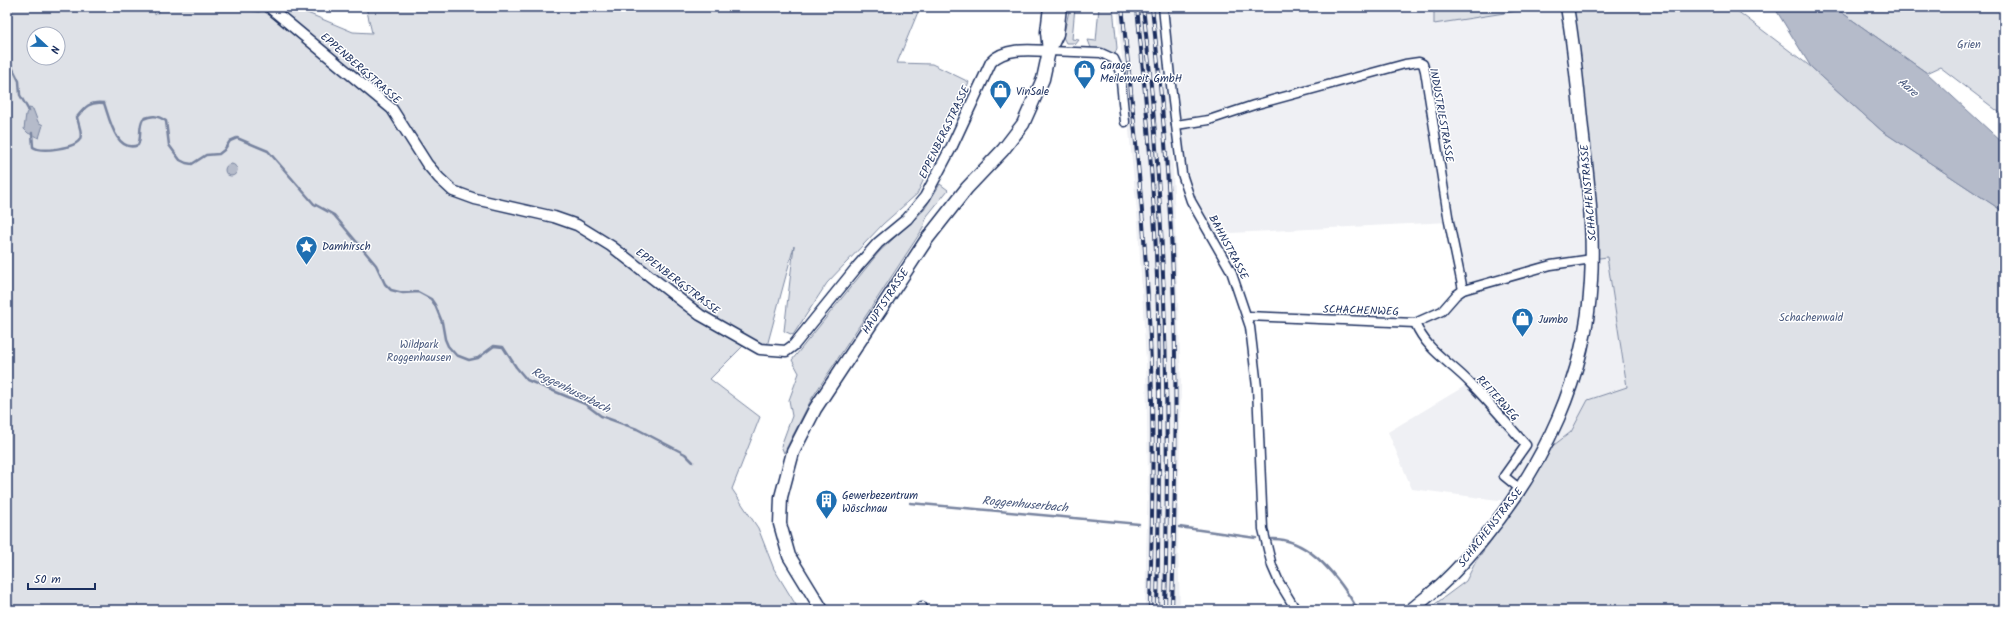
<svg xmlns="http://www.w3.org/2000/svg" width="2011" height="617" font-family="Kalam,sans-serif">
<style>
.built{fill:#eff0f4}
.green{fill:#dee1e7;stroke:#7c88a2;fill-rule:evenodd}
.water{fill:#b5bbca;stroke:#77839f}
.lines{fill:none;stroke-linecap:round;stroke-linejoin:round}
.stream{stroke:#77839f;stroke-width:2.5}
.minor-casing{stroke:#1b2f5e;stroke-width:11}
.tertiary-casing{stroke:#1b2f5e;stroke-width:13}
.primary-casing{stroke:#1b2f5e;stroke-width:15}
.minor{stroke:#fff;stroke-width:8}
.tertiary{stroke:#fff;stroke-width:10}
.primary{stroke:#fff;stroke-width:12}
.rail-casing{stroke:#1b2f5e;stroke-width:4}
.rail{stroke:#fff;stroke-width:2.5;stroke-dasharray:8;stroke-linecap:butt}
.labels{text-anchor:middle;stroke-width:3;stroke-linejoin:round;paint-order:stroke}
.park-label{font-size:11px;fill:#4c5c80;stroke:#fff}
.poi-label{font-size:11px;fill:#1b2f5e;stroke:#fff;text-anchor:start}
.street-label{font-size:11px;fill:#1b2f5e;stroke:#fff}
.water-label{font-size:12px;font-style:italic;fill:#49597e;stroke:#fff}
</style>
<rect width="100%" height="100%" fill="#fff"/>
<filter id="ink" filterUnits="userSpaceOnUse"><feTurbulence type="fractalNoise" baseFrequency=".025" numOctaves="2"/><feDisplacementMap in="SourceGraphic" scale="8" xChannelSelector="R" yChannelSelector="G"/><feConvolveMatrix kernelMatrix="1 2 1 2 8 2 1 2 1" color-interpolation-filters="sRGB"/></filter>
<g filter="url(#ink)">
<g class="built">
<path d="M1117 7H1156L1172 143 1181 382 1178 547 1180 610H1145L1148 475 1146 362 1138 223Z"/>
<path d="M1163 7H1434V23L1543 7H1567L1592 259 1607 257 1627 388 1588 400 1571 432 1550 448 1520 501 1498 500 1412 489 1388 432 1470 383 1441 356 1415 323 1428 318 1460 292 1449 222 1210 234 1186 185Z"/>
</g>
<g class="green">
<path d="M7 7H154L155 15 164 7H235L259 12 267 7H305V12L353 32 372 33 366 7H920L897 63 932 64 969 82 917 194 883 224 827 283 793 335 784 331 794 246 767 346H743L710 379 760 417 732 489 758 528 774 569 799 610H7ZM34 34H58V58H34Z"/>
<path d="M1070 7H1075L1072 39 1079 40 1075 45 1074 43H1066L1063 37Z"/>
<path d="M1099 7H1113L1117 48 1115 54 1091 48 1088 40 1096 41Z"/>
<path d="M1434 7H1543L1434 24Z"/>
<path d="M1567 7H1732L1811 67 1882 131 2004 212V610H1427L1466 581 1476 561 1520 501 1550 448 1571 432 1588 400 1627 387 1607 257 1592 259Z"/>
<path d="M1834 7H2004V116L1940 67 1927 73Z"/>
<path d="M940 184 948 190 927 216 922 230 812 398 784 453 781 446 792 416 789 400 799 373 792 360 879 252 924 210Z"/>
</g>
<g class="water">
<path d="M1770 7H1834L1927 73 2004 144V212L1882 131 1811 67 1776 10Z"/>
<path d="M29 108 33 109 38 122 43 125 39 138 28 133 24 129 26 114Z"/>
<circle cx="231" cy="170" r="6"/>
</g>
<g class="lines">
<g class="stream">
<path d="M7 57 19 81 20 95 29 111"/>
<path d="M32 133 33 147C41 153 76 148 80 139 83 132 78 124 77 117 85 107 90 101 104 103 109 117 116 154 138 145 142 137 138 127 143 119 152 115 157 115 166 121L169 145 180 160 186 163 192 164 206 155 219 154 224 150 230 141 237 138 268 151 314 204 334 215 376 265 385 284 391 290 403 293 418 292 431 299 435 305 442 322 445 339 448 346 456 355 469 360 478 358 494 346 503 347 516 367 527 380 585 404 601 416 637 429 685 454 693 462"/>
<path d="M910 503 1139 524"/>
<path d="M1179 527 1256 538"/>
<path d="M1272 539C1310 538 1341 581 1358 610"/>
</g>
<defs>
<g id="minor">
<path d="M1163 7 1170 77 1182 174 1191 201 1231 271 1250 327 1257 387 1263 529 1272 566 1279 582 1296 610"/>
<path d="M1049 51 1101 53 1114 59 1120 72 1125 122"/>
<path d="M1176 125 1209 120 1254 105 1405 64 1419 62 1423 64 1425 71 1449 222 1463 290 1551 265 1592 259"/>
<path d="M1247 316 1415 323 1442 311 1456 295 1463 290"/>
<path d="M1415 323C1427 351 1450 362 1470 383 1490 403 1508 425 1526 445L1504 476 1520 489"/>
<path d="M922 606 924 610"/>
</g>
<path id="tertiary" d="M269 7 392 109 427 164 439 178 453 191 475 199 554 217 577 225 611 246 700 315 760 349 786 351 794 345 857 267 878 243 907 219 925 197 952 146 991 62C1005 47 1031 50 1049 51"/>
<g id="primary">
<path d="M1049 51 1047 32 1050 7"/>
<path d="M822 610 789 556 780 524 781 497 793 452 815 409 927 239 967 188 1003 150 1023 124 1043 79 1049 51 1057 34 1060 7"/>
<path d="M1411 610C1423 600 1435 591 1446 580 1460 567 1472 552 1484 538 1544 465 1586 377 1591 281 1594 230 1588 180 1582 129 1578 88 1574 47 1567 7"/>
</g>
</defs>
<use href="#minor" class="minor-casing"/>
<use href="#tertiary" class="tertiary-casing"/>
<use href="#primary" class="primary-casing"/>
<use href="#minor" class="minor"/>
<use href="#tertiary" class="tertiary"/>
<use href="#primary" class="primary"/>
<defs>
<g id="rail">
<path d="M1122 7C1135 126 1147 245 1151 364 1154 446 1152 528 1150 610"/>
<path d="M1137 7C1147 109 1156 211 1158 313 1160 412 1159 511 1157 610"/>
<path d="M1143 7C1166 208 1170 408 1165 610"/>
<path d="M1152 7C1165 124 1174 241 1175 358 1177 442 1174 526 1172 610"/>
</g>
</defs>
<use href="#rail" class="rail-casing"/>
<use href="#rail" class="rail"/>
</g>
</g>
<defs>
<symbol id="shop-pin" viewBox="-11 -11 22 30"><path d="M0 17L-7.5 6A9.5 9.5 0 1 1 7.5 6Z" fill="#1f6fb2" stroke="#fff"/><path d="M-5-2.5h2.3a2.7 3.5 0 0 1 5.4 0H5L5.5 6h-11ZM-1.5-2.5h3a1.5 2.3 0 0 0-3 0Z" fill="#fff"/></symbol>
<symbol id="sight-pin" viewBox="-11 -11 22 30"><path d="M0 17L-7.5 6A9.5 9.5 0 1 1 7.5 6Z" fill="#1f6fb2" stroke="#fff"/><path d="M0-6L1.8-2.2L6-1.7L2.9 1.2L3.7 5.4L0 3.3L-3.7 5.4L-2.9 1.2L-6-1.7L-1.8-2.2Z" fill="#fff"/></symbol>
<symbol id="building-pin" viewBox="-11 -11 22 30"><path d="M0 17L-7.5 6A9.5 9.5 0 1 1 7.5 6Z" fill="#1f6fb2" stroke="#fff"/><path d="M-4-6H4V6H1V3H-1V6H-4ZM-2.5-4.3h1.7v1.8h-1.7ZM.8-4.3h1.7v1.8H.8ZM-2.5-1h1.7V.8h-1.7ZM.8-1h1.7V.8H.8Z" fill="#fff"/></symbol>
</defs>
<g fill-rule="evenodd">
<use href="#shop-pin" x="1072" y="58" width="25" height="34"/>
<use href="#shop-pin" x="988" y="78" width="25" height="34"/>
<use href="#sight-pin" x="294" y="234" width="25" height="34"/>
<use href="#shop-pin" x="1510" y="306" width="25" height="34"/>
<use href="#building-pin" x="814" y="488" width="25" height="34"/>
</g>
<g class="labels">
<g class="park-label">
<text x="1969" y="48">Grien</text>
<text x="1811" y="321">Schachenwald</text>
<text x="419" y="348">Wildpark<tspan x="419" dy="13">Roggenhausen</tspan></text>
</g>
<g class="poi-label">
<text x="1100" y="69">Garage<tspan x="1100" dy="13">Meilenweit GmbH</tspan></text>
<text x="1016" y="95">VinSale</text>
<text x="322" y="250">Damhirsch</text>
<text x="1538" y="323">Jumbo</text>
<text x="842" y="499">Gewerbezentrum<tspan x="842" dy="13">Wöschnau</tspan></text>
</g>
<g class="street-label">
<text transform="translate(361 68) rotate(41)" y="4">EPPENBERGSTRASSE</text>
<text transform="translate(1442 115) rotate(80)" y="4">INDUSTRIESTRASSE</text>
<text transform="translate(944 132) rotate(-64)" y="4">EPPENBERGSTRASSE</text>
<text transform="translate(1588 193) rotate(-95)" y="4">SCHACHENSTRASSE</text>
<text transform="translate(1229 247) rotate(62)" y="4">BAHNSTRASSE</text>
<text transform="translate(678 281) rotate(37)" y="4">EPPENBERGSTRASSE</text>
<text transform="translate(885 301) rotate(-57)" y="4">HAUPTSTRASSE</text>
<text transform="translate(1361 310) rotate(2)" y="4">SCHACHENWEG</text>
<text transform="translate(1498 398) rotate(48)" y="4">REITERWEG</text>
<text transform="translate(1490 527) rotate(-52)" y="4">SCHACHENSTRASSE</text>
</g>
<g class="water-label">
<text transform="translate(1908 87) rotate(40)" y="4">Aare</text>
<text transform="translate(571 390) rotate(27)" y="4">Roggenhuserbach</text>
<text transform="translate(1025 504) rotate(5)" y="4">Roggenhuserbach</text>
</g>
</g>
<rect width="2011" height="617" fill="none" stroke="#fff" stroke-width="24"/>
<rect x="12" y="12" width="1987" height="593" fill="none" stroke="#1b2f5e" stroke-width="1.5" filter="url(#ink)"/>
<g transform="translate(46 46) rotate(112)"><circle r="19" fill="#ffffff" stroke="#a4acbf"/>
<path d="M0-3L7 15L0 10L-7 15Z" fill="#1f6fb2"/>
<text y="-6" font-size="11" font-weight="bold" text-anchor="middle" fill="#1b2f5e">N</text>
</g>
<path d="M28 583v6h67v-6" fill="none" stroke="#1b2f5e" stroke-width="2"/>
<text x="34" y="583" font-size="12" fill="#1b2f5e" stroke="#ffffff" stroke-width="3" paint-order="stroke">50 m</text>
</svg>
